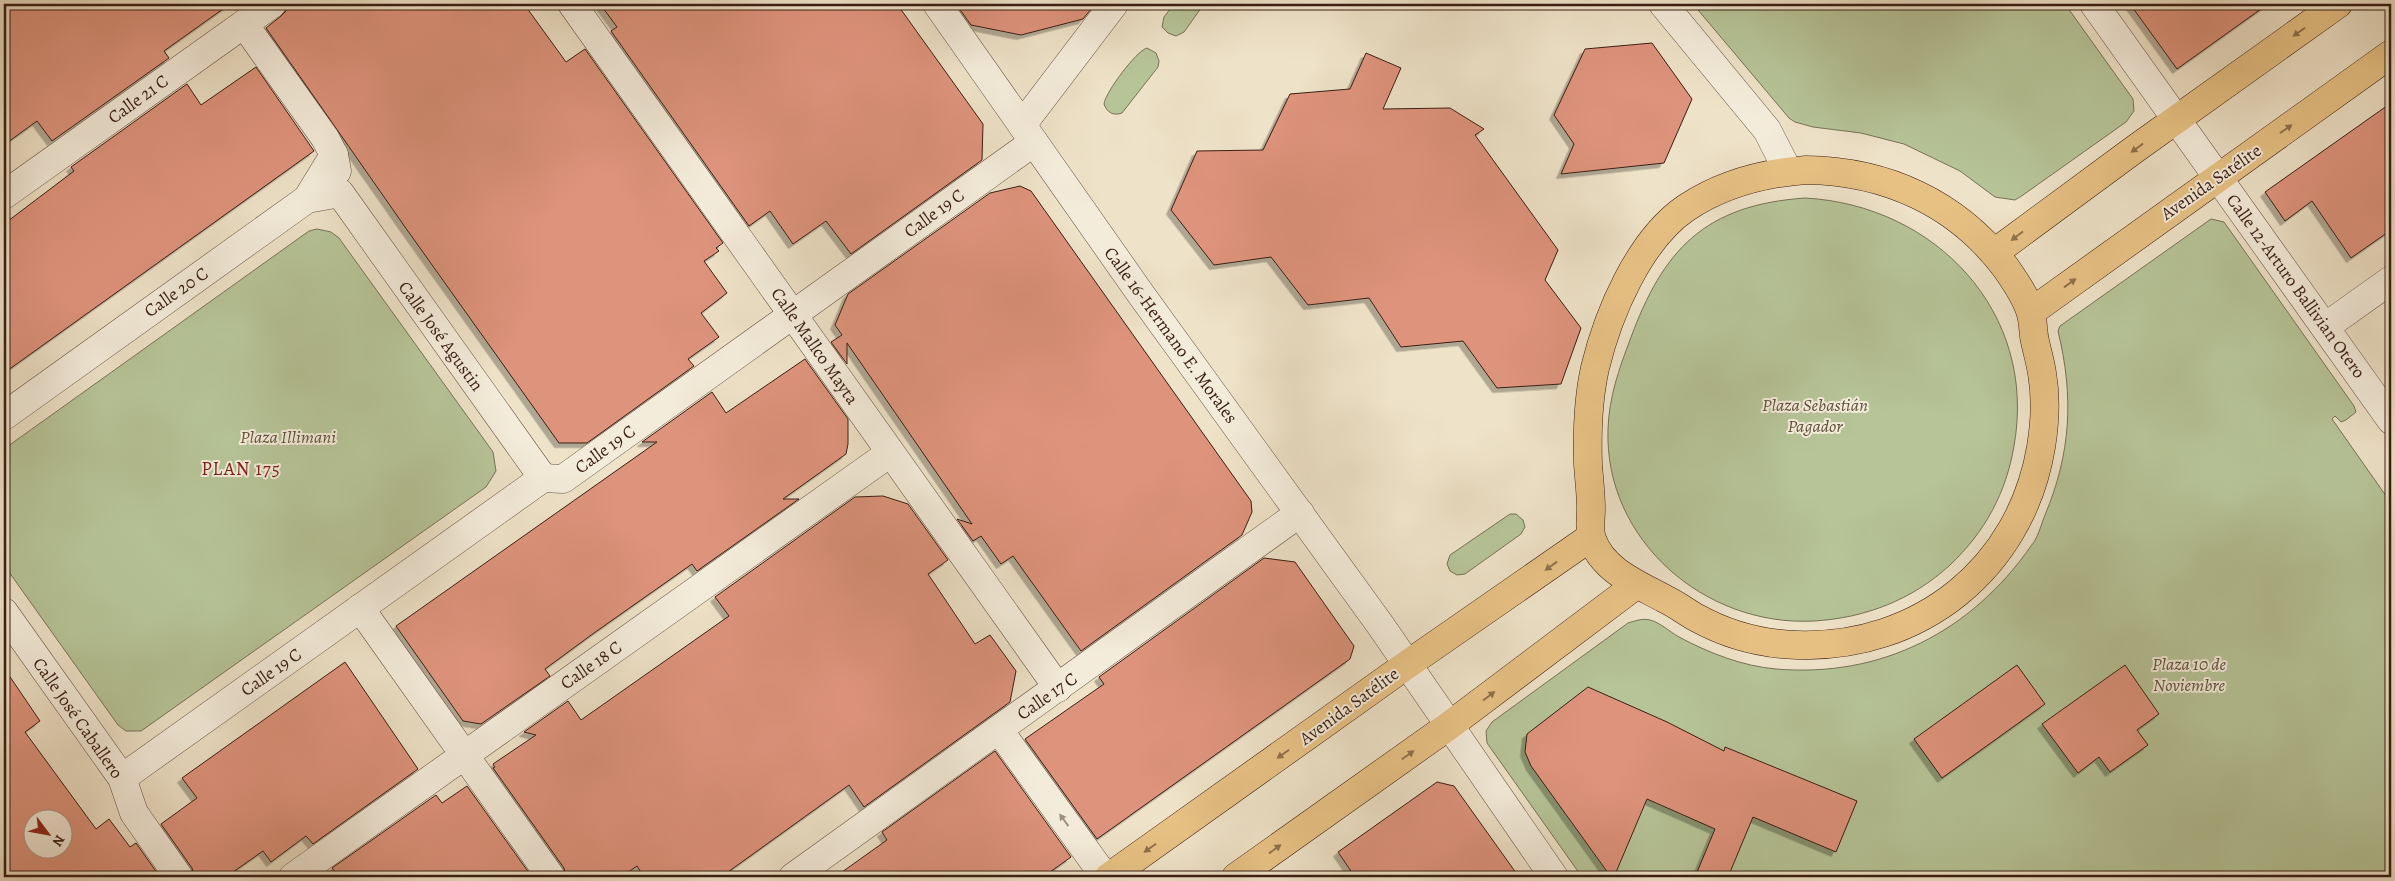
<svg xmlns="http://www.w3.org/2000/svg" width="2395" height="881" font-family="Alegreya,serif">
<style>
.green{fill:#b6c498;stroke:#787156}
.building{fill:#de937c;stroke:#391e13;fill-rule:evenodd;filter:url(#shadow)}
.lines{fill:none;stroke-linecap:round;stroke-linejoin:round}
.minor-casing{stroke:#664f40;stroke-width:29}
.major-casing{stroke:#391e13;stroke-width:29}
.minor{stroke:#f4ecdb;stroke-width:28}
.major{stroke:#e7c184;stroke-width:28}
.oneway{fill:#90704c}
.oneway2{fill:#a08f81}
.labels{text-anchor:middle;stroke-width:4;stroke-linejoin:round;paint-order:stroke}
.street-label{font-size:18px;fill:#391e13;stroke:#f4ecdb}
.park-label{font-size:18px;font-style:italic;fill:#5e503b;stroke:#f4ecdb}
.neighbourhood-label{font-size:19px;letter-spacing:1px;fill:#7a1f14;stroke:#f4ecdb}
</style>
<defs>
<filter id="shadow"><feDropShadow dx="-4.5" dy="4.5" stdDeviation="0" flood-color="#0004"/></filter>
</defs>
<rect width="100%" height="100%" fill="#eee2c8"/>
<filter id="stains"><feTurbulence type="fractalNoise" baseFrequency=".004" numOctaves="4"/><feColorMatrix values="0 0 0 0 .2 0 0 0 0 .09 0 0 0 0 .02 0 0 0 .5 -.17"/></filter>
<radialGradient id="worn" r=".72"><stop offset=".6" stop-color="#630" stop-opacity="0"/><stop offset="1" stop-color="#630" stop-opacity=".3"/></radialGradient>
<g class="green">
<path d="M1174 4H1204L1184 32 1176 36 1168 33 1162 27 1164 17Z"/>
<path d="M1693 4H2065L2133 99 2134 111 2126 122 2023 195 2015 200 1995 197 1960 171 1904 144 1861 133 1813 127 1795 122 1789 118Z"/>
<path d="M1147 48 1156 53 1159 61 1158 67 1122 113C1114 116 1107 113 1104 104 1105 93 1136 51 1147 48Z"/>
<path d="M1805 198C1935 205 2038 312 2014 446 2006 493 1985 532 1950 565 1912 600 1865 618 1814 621 1705 627 1604 540 1608 429 1609 397 1619 369 1630 340 1663 249 1705 205 1805 198Z"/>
<path d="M2211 219 2224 222 2354 406 2356 412 2346 420 2341 422 2335 416 2332 419 2391 503V877H1582L1487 743 1486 731 1492 722 1628 623C1635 621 1642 618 1650 620 1661 623 1670 632 1679 637 1709 653 1742 666 1776 669 1881 678 1971 632 2031 546 2038 538 2041 525 2045 515 2071 453 2074 397 2058 331L2060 326Z"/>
<path d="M317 229 331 232 339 238 493 452 496 471 486 487 141 731H126L118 725 4 565V449L309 231Z"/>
<path d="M1510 514H1516L1523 520 1525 527 1521 534 1465 574 1457 575 1450 571 1447 564 1450 555Z"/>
</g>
<g class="building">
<path d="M4 4H230L164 51 169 58 52 141 37 121 4 145Z"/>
<path d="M287 4H524L566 62 585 49 723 243 716 248 719 251 704 261 727 293 701 313 719 337 688 359 694 366 587 443H559L405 227 266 28 281 16 286 11Z"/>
<path d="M600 4H897L983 124 982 160 851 254 826 221 793 244 770 211 749 226 611 31 617 27Z"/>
<path d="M956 4H1095L1083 19 1021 35 971 25Z"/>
<path d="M2130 4H2268L2177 69Z"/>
<path d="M1652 43 1692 99 1664 163 1561 174 1574 144 1554 115 1585 49Z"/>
<path d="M1366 53 1401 68 1383 109 1450 108 1484 129 1475 135 1558 250 1545 280 1581 328 1561 384 1497 388 1463 341 1401 347 1369 298 1308 305 1271 257 1214 265 1171 210 1197 151 1263 150 1290 94 1350 89Z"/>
<path d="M256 67 314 151 4 373V224L74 171 71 167 187 84 201 105Z"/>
<path d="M2391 103V230L2351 258 2312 201 2285 221 2265 192Z"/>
<path d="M1020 186 1031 191 1251 501 1252 512 1242 535 1081 651 1013 556 1001 564 981 536 973 541 957 519 972 524 847 343V364L831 342 842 335 835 325 848 294 990 193Z"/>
<path d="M805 359 848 419V444L846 454 783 499H799L697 571 692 564 594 633 545 669 550 676 481 724 463 721 396 626 657 442H642L712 392 726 413Z"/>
<path d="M883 496 908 504 948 560 928 574 975 644 990 635 1016 671 1010 702 864 807 849 785 721 877H644L637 866 621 877H566L564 868 493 768 495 767 493 764 536 735 524 732 568 701 581 720 729 616 715 597 855 497Z"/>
<path d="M1264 558 1295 562 1354 646 1350 659 1097 839 1025 739 1104 684 1099 677Z"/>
<path d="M345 662 418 769 313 844 306 836 271 862 263 851 226 877H194L192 868 161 824 197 798 182 778Z"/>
<path d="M2017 665 2045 704 1942 778 1914 739Z"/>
<path d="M2125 665 2159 714 2137 730 2148 745 2110 772 2099 757 2078 773 2042 724Z"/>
<path d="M4 668 40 721 25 732 96 829 109 819 130 847 136 843 160 877H4ZM32 818H62V848H32Z"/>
<path d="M1588 687 1667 722 1724 751 1725 747 1857 801 1836 852 1753 817 1728 877H1695L1715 829 1647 799 1614 877H1611L1531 766 1525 752 1527 734Z"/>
<path d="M995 751 1071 857 1043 877H835L887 840 882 832Z"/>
<path d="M1437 782 1454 786 1519 877H1355L1338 852Z"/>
<path d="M467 786 532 877H339L332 868 436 795 442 803Z"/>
</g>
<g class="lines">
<defs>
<g id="minor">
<path d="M572 4 1058 688"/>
<path d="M937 4 1140 293 1381 626 1554 877"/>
<path d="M1663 4 1767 130 1788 171"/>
<path d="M2094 4 2391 420"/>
<path d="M244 24 325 138 334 155 337 171"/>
<path d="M1022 125 1114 4"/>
<path d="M4 195 272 4"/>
<path d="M307 199 340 193 543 478"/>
<path d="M2325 327 2391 280"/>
<path d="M4 416 307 199 334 155"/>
<path d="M360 608 551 877"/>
<path d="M4 612 122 778 134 813 179 877"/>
<path d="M999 730 1105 877"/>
<path d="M122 778 543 478 563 479 1034 142"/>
<path d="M293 877 890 453"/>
<path d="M793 877 1300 513"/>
</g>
<g id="major">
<path d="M1806 170C1886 171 1957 203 2006 268 2015 281 2027 298 2031 314 2033 321 2033 329 2034 336 2036 348 2040 360 2042 373 2046 396 2045 423 2041 447 2021 568 1920 649 1797 645 1762 644 1728 635 1697 618 1686 612 1676 604 1665 599 1638 584 1603 571 1592 539 1589 531 1591 518 1591 509 1591 494 1589 479 1588 464 1587 432 1588 399 1595 368 1608 314 1639 240 1686 208 1722 184 1764 173 1806 170Z"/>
<path d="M1994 253 2135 149 2338 4"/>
<path d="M2031 312 2391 54"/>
<path d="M1109 877 1408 664 1591 537"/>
<path d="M1236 877 1450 725 1636 585"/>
</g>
</defs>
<use href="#minor" class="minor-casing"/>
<use href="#major" class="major-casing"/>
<use href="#minor" class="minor"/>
<use href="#major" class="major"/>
</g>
<defs><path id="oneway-solid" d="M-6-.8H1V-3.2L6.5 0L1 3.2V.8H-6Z" transform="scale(1.25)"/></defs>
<g class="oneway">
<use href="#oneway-solid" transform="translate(2299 32) rotate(145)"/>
<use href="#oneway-solid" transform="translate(2286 129) rotate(-35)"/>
<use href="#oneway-solid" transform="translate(2137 148) rotate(144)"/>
<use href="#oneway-solid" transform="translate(2017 236) rotate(143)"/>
<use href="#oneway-solid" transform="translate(2070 283) rotate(-36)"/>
<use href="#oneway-solid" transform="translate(1551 566) rotate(144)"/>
<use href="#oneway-solid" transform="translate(1489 696) rotate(-37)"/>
<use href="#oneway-solid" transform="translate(1283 754) rotate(145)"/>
<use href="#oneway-solid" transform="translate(1408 755) rotate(-35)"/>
<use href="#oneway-solid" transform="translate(1150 848) rotate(145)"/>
<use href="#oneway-solid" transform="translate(1275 849) rotate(-36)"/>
</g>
<use class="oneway2" href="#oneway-solid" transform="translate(1064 820) rotate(-126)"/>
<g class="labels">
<g class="street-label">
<text transform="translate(138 99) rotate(-36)" y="6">Calle 21 C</text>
<text transform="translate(2211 182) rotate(-35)" y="6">Avenida Satélite</text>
<text transform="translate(934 213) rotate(-36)" y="6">Calle 19 C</text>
<text transform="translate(2296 286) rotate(54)" y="6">Calle 12-Arturo Ballivian Otero</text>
<text transform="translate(176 292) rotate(-35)" y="6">Calle 20 C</text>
<text transform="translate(1171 335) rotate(54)" y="6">Calle 16-Hermano E. Morales</text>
<text transform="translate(441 336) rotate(54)" y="6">Calle José Agustin</text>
<text transform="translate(815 346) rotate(55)" y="6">Calle Mallco Mayta</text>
<text transform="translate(605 449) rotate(-36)" y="6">Calle 19 C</text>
<text transform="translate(591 665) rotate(-35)" y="6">Calle 18 C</text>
<text transform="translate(271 672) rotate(-35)" y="6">Calle 19 C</text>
<text transform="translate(1047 696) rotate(-35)" y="6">Calle 17 C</text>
<text transform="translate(1349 706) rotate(-36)" y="6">Avenida Satélite</text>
<text transform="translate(78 718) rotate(55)" y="6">Calle José Caballero</text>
</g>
<g class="park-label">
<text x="1815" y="411">Plaza Sebastián<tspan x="1815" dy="21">Pagador</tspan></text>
<text x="288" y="443">Plaza Illimani</text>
<text x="2189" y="670">Plaza 10 de<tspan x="2189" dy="21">Noviembre</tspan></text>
</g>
<g class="neighbourhood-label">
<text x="241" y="475">PLAN 175</text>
</g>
</g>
<rect width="2395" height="881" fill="none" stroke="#eee2c8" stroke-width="20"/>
<rect x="5" y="5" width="2385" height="871" fill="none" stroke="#391e13" stroke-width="2.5"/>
<rect x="10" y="10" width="2375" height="861" fill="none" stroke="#391e13"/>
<g transform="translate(48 834) rotate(122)"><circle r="24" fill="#f4ecdb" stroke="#a99a8b"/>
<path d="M0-4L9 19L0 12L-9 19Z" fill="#8f2418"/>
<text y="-8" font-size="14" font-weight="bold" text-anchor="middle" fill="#391e13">N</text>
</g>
<rect width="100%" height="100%" filter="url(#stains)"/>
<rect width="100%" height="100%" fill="url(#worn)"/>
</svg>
